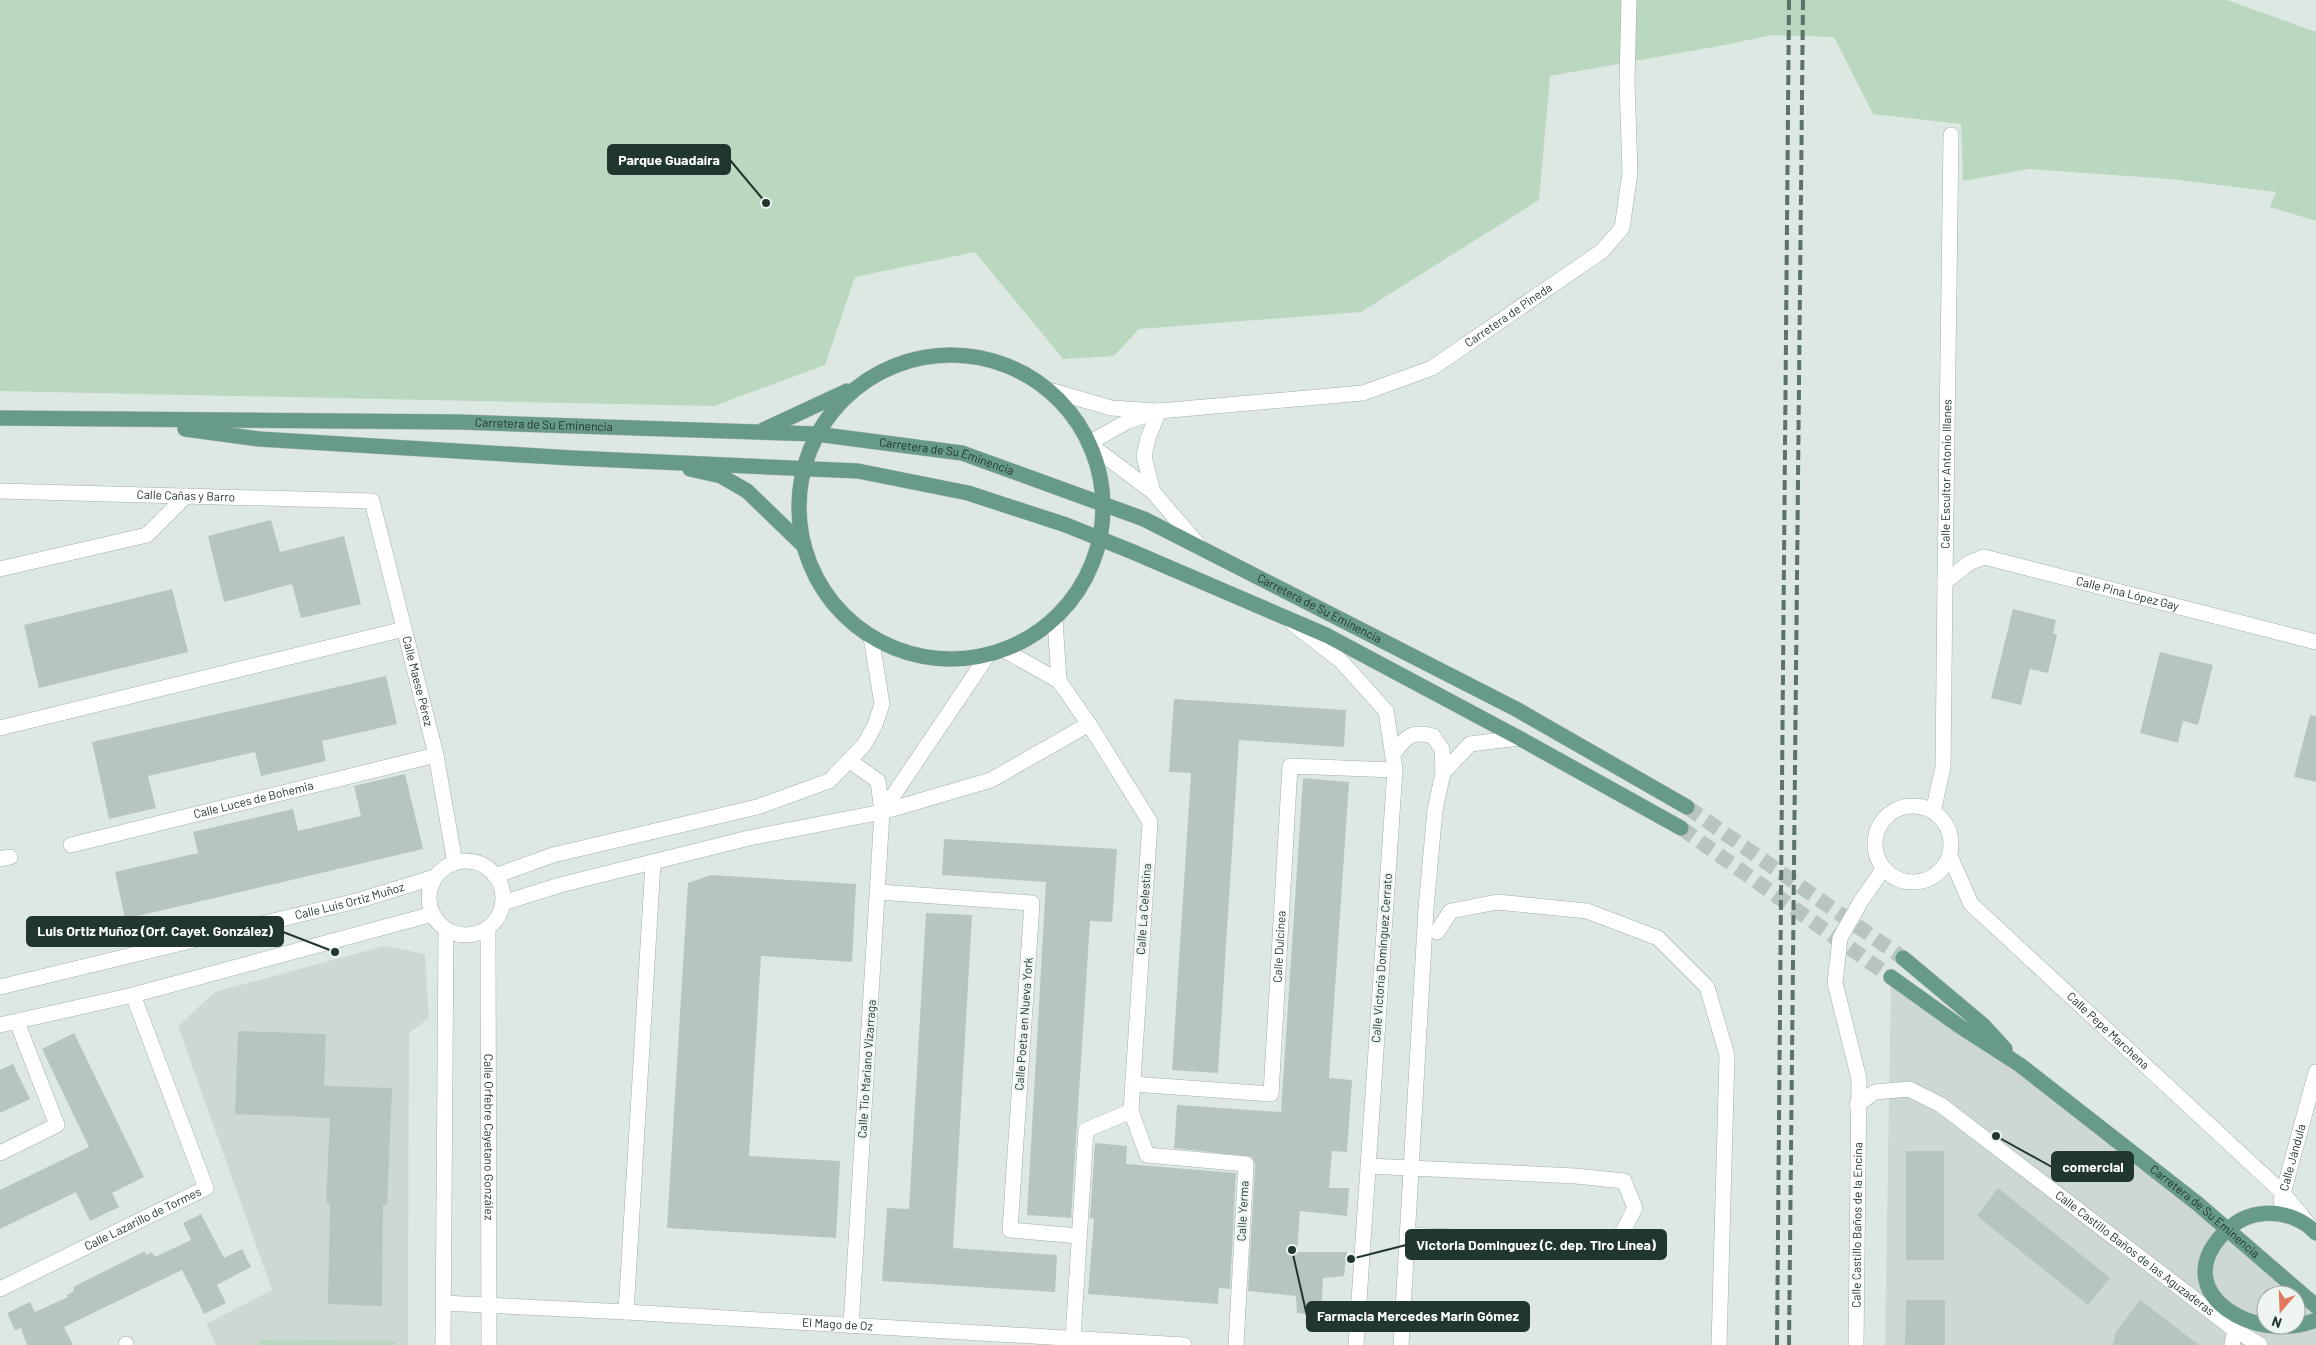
<svg xmlns="http://www.w3.org/2000/svg" width="2316" height="1345" font-family="Barlow,sans-serif">
<style>
.built{fill:#cdd8d2;fill-rule:evenodd}
.green{fill:#b9d8bf}
.building{fill:#b7c5bf}
.lines{fill:none;stroke-linecap:round;stroke-linejoin:round}
.primary-tunnel{stroke:#b8c4bf;stroke-width:15;stroke-dasharray:15 8;stroke-linecap:butt}
.pedestrian-casing{stroke:#a2afa9;stroke-width:16}
.minor-casing{stroke:#a2afa9;stroke-width:16}
.tertiary-casing{stroke:#a2afa9;stroke-width:16}
.secondary-casing{stroke:#9fb3aa;stroke-width:16}
.primary-casing{stroke:#bcc3c1;stroke-width:16}
.pedestrian{stroke:#fff;stroke-width:15}
.minor{stroke:#fff;stroke-width:15}
.tertiary{stroke:#fff;stroke-width:15}
.secondary{stroke:#fff;stroke-width:15}
.primary{stroke:#679a89;stroke-width:15}
.rail{stroke:#5c726a;stroke-width:4;stroke-dasharray:10 5;stroke-linecap:butt}
.labels{text-anchor:middle;stroke-width:4.5;stroke-linejoin:round;paint-order:stroke}
.street-label{font-size:12px;fill:#21362f;stroke:#eef5f1}
.leader{fill:none;stroke:#21362f;stroke-width:2}
.callout-dot{fill:#21362f;stroke:#eef5f1;stroke-width:2}
.callout{fill:#21362f;stroke:#21362f;stroke-width:2}
.callout-label{font-size:14px;text-anchor:middle;font-weight:bold;fill:#fff}
</style>
<rect width="100%" height="100%" fill="#dee8e3"/>
<g class="built">
<path d="M384 946 425 954 429 1018 409 1033 408 1345H216L206 1324 272 1290 178 1026 215 992Z"/>
<path d="M1891 977 2316 1295V1345H1885ZM2266 1295H2296V1325H2266Z"/>
</g>
<g class="green">
<path d="M0 0H2227L2316 32V221L2270 207 2276 192 2170 179 2029 169 1963 181 1961 124 1873 114 1834 37 1773 35 1714 47 1550 76 1539 200 1361 312 1139 329 1114 356 1063 359 975 252 855 277 825 365 714 406 0 391Z"/>
<path d="M259 1340 396 1341V1345H259Z"/>
</g>
<g class="building">
<path d="M271 520 280 552 344 536 361 604 301 618 292 584 224 602 208 536Z"/>
<path d="M172 589 188 652 39 688 24 625Z"/>
<path d="M2013 609 2056 620 2053 633 2057 635 2048 673 2030 669 2021 705 1991 698Z"/>
<path d="M2160 652 2213 665 2198 725 2183 721 2178 743 2140 733Z"/>
<path d="M386 676 397 724 322 741 326 761 261 776 255 752 148 776 156 808 109 819 92 742Z"/>
<path d="M1174 699 1346 710 1344 747 1239 740 1218 1073 1172 1070 1191 773 1169 772Z"/>
<path d="M2310 715 2316 716V782L2294 777Z"/>
<path d="M405 774 423 849 125 919 115 872 198 853 193 832 293 809 298 831 361 816 354 786Z"/>
<path d="M1303 778 1349 782 1329 1078 1352 1080 1347 1152 1332 1151 1329 1188H1349L1347 1216 1300 1211 1297 1252H1347L1344 1276 1323 1278 1321 1315 1297 1313 1296 1296 1248 1291 1255 1165 1252 1157 1174 1148 1177 1105 1281 1112Z"/>
<path d="M944 839 1117 849 1112 922 1090 921 1071 1218 1027 1215 1046 882 942 875Z"/>
<path d="M711 875 856 884 852 962 761 956 749 1156 840 1161 836 1238 667 1228 688 883Z"/>
<path d="M926 913 972 915 953 1248 1057 1255 1055 1292 882 1281 887 1208 909 1209Z"/>
<path d="M238 1031 326 1034 324 1086 392 1088 387 1205H383L382 1306 328 1304 330 1203H326L330 1118 235 1114Z"/>
<path d="M74 1033 144 1177 112 1193 119 1207 90 1221 76 1192 0 1229V1190L89 1147 42 1049Z"/>
<path d="M13 1064 30 1099 0 1113V1070Z"/>
<path d="M1095 1143 1127 1146 1126 1164 1236 1173 1230 1289 1219 1288 1218 1304 1088 1294 1094 1219 1090 1218Z"/>
<rect x="1906" y="1151" width="38" height="109"/>
<path d="M1998 1188 2110 1278 2088 1305 1977 1216Z"/>
<path d="M201 1214 224 1258 242 1249 251 1267 217 1285 226 1303 204 1314 182 1270 64 1327 73 1345H27L21 1328 15 1330 7 1313 30 1302 35 1312 68 1297 67 1295 74 1291 73 1287 145 1251 146 1255 152 1252 155 1257 191 1240 183 1223Z"/>
<path d="M1906 1300H1945V1345H1905Z"/>
<path d="M2140 1300 2199 1345H2113L2116 1332Z"/>
</g>
<g class="lines">
<g class="primary-tunnel">
<path d="M1687 807 1903 958"/>
<path d="M1681 828 1891 977"/>
</g>
<defs>
<g id="pedestrian">
<path id="s1" d="M1945 582 1951 135"/>
<path d="M0 728 404 629"/>
<path id="s2" d="M71 845 436 755"/>
<path d="M0 859 10 857"/>
<path d="M878 892 1032 903 1010 1230 1079 1236"/>
<path d="M1437 932 1451 911 1497 902 1587 911 1658 938 1707 987 1727 1055 1719 1345"/>
<path id="s3" d="M1133 1084 1271 1094 1290 766 1395 770"/>
<path d="M0 1153 57 1125 17 1022"/>
<path d="M1073 1338 1086 1130 1131 1111 1147 1155 1246 1164 1236 1345"/>
<path d="M126 1344V1345"/>
</g>
<g id="minor">
<path id="s4" d="M1159 411 1363 393 1432 368 1602 251 1622 228 1630 173 1627 83 1629 0"/>
<path id="s5" d="M0 491 372 501 436 755 455 863"/>
<path d="M0 569 147 535 186 496"/>
<path d="M1089 724 1150 822 1131 1111"/>
<path d="M850 761 878 781 882 812 851 1326"/>
<circle cx="1913" cy="844" r="38"/>
<path id="s6" d="M1933 812 1943 767 1945 582 1969 563 1984 557 2316 642"/>
<path id="s7" d="M1950 856 1971 904 2283 1193 2310 1226"/>
<path id="s8" d="M1857 1105 1875 1092 1909 1089 1941 1105 2235 1330 2260 1345"/>
<path d="M1368 1166 1576 1176 1624 1181 1635 1208 1620 1237 1575 1242 1407 1235"/>
<path id="s9" d="M2281 1201 2316 1072"/>
<path id="s10" d="M0 1289 206 1188 133 995"/>
<path id="s11" d="M443 1303 626 1312 1184 1345"/>
<path d="M626 1312 653 863"/>
<path id="s12" d="M1856 1345 1859 1079 1835 983 1840 938 1861 901 1884 868"/>
<path d="M2232 1345 2235 1330"/>
</g>
<g id="tertiary">
<path d="M1055 620 1059 681"/>
<path d="M1293 624 1340 660 1386 711 1395 770 1356 1345"/>
<path d="M1393 754C1406 737 1411 730 1433 736L1442 749 1443 773"/>
<path d="M882 812 988 655"/>
<circle cx="466" cy="898" r="37"/>
<path d="M495 876 553 855 757 807 829 781 864 745 875 725 882 704 871 637"/>
<path d="M503 903 560 885 749 838 882 812 991 780 1089 724 1059 681 1004 650"/>
<path id="s13" d="M488 928 489 1345"/>
<path id="s14" d="M0 987 360 900 435 877"/>
<path d="M0 1025 133 995 433 914"/>
<path d="M443 1345 446 930"/>
<path d="M1401 1345 1426 908 1435 810 1443 773 1470 744 1519 738"/>
</g>
<g id="secondary">
<path d="M1053 391 1111 408 1159 411"/>
<path d="M1091 442 1128 421 1150 414"/>
<path d="M1093 447 1153 492 1202 549"/>
<path d="M1153 492 1144 456 1148 438 1159 411"/>
</g>
<g id="primary">
<circle cx="951" cy="507" r="152"/>
<path id="s15" d="M0 418 459 422 816 434 962 453 1144 519 1516 709 1687 807"/>
<path d="M185 429 259 439 572 458 858 471 968 493 1066 525 1133 552 1326 635 1519 738 1681 828"/>
<path d="M763 430 847 391"/>
<path d="M690 469 721 476 747 491 803 545"/>
<path d="M1903 958 1983 1025 2005 1049"/>
<path id="s16" d="M1891 977 1958 1025 2020 1065 2198 1204 2316 1306"/>
<path d="M2316 1233C2302 1218 2281 1211 2260 1214 2244 1216 2232 1224 2221 1236 2169 1294 2256 1345 2316 1320"/>
</g>
</defs>
<use href="#pedestrian" class="pedestrian-casing"/>
<use href="#minor" class="minor-casing"/>
<use href="#tertiary" class="tertiary-casing"/>
<use href="#secondary" class="secondary-casing"/>
<use href="#primary" class="primary-casing"/>
<use href="#pedestrian" class="pedestrian"/>
<use href="#minor" class="minor"/>
<use href="#tertiary" class="tertiary"/>
<use href="#secondary" class="secondary"/>
<use href="#primary" class="primary"/>
<g class="rail">
<path d="M1777 1345 1789 0"/>
<path d="M1789 1345 1803 0"/>
</g>
</g>
<g class="labels">
<g class="street-label">
<text dy="4" stroke="none"><textPath href="#s4" startOffset="371">Carretera de Pineda</textPath></text>
<text dy="4" stroke="none"><textPath href="#s15" startOffset="544">Carretera de Su Eminencia</textPath></text>
<text dy="4" stroke="none"><textPath href="#s15" startOffset="949">Carretera de Su Eminencia</textPath></text>
<text dy="4" stroke="none"><textPath href="#s1" startOffset="108">Calle Escultor Antonio Illanes</textPath></text>
<text dy="4" stroke="none"><textPath href="#s5" startOffset="186">Calle Cañas y Barro</textPath></text>
<text dy="4" stroke="none"><textPath href="#s6" startOffset="426">Calle Pina López Gay</textPath></text>
<text dy="4" stroke="none"><textPath href="#s15" startOffset="1354">Carretera de Su Eminencia</textPath></text>
<text dy="4" stroke="none"><textPath href="#s5" startOffset="558">Calle Maese Pérez</textPath></text>
<text dy="4" stroke="none"><textPath href="#s2" startOffset="188">Calle Luces de Bohemia</textPath></text>
<text dy="4" stroke="none"><textPath href="#s14" startOffset="360">Calle Luis Ortiz Muñoz</textPath></text>
<text transform="translate(1144 909) rotate(-86)" y="4">Calle La Celestina</text>
<text dy="4" stroke="none"><textPath href="#s3" startOffset="286">Calle Dulcinea</textPath></text>
<text transform="translate(1382 958) rotate(-86)" y="4">Calle Victoria Domínguez Cerrato</text>
<text transform="translate(1024 1024) rotate(-86)" y="4">Calle Poeta en Nueva York</text>
<text dy="4" stroke="none"><textPath href="#s7" startOffset="239">Calle Pepe Marchena</textPath></text>
<text transform="translate(867 1069) rotate(-86)" y="4">Calle Tio Mariano Vizarraga</text>
<text dy="4" stroke="none"><textPath href="#s13" startOffset="209">Calle Orfebre Cayetano González</textPath></text>
<text dy="4" stroke="none"><textPath href="#s9" startOffset="45">Calle Jándula</textPath></text>
<text transform="translate(1243 1211) rotate(-87)" y="4">Calle Yerma</text>
<text dy="4" stroke="none"><textPath href="#s16" startOffset="392">Carretera de Su Eminencia</textPath></text>
<text dy="4" stroke="none"><textPath href="#s10" startOffset="159">Calle Lazarillo de Tormes</textPath></text>
<text dy="4" stroke="none"><textPath href="#s12" startOffset="120">Calle Castillo Baños de la Encina</textPath></text>
<text dy="4" stroke="none"><textPath href="#s8" startOffset="336">Calle Castillo Baños de las Aguzaderas</textPath></text>
<text dy="4" stroke="none"><textPath href="#s11" startOffset="395">El Mago de Oz</textPath></text>
</g>
</g>
<path class="leader" d="M766 203L730 160M335 952L283 932M1996 1136L2052 1167M1351 1259L1406 1245M1292 1250L1307 1316"/>
<g class="callout-dot">
<circle cx="766" cy="203" r="5"/>
<circle cx="335" cy="952" r="5"/>
<circle cx="1996" cy="1136" r="5"/>
<circle cx="1351" cy="1259" r="5"/>
<circle cx="1292" cy="1250" r="5"/>
</g>
<g class="callout">
<rect x="608" y="145" width="122" height="29" rx="5"/>
<rect x="27" y="917" width="256" height="29" rx="5"/>
<rect x="2052" y="1152" width="81" height="29" rx="5"/>
<rect x="1406" y="1230" width="260" height="29" rx="5"/>
<rect x="1307" y="1302" width="222" height="29" rx="5"/>
</g>
<g class="callout-label">
<text x="669" y="165">Parque Guadaíra</text>
<text x="155" y="936">Luis Ortiz Muñoz (Orf. Cayet. González)</text>
<text x="2093" y="1172">comercial</text>
<text x="1536" y="1250">Victoria Dominguez (C. dep. Tiro Línea)</text>
<text x="1418" y="1321">Farmacia Mercedes Marín Gómez</text>
</g>
<g transform="translate(2281 1310) rotate(199)"><circle r="24" fill="#eef5f1" stroke="#9ca9a3"/>
<path d="M0-4L9 19L0 12L-9 19Z" fill="#e37861"/>
<text y="-8" font-size="14" font-weight="bold" text-anchor="middle" fill="#21362f">N</text>
</g>
</svg>
